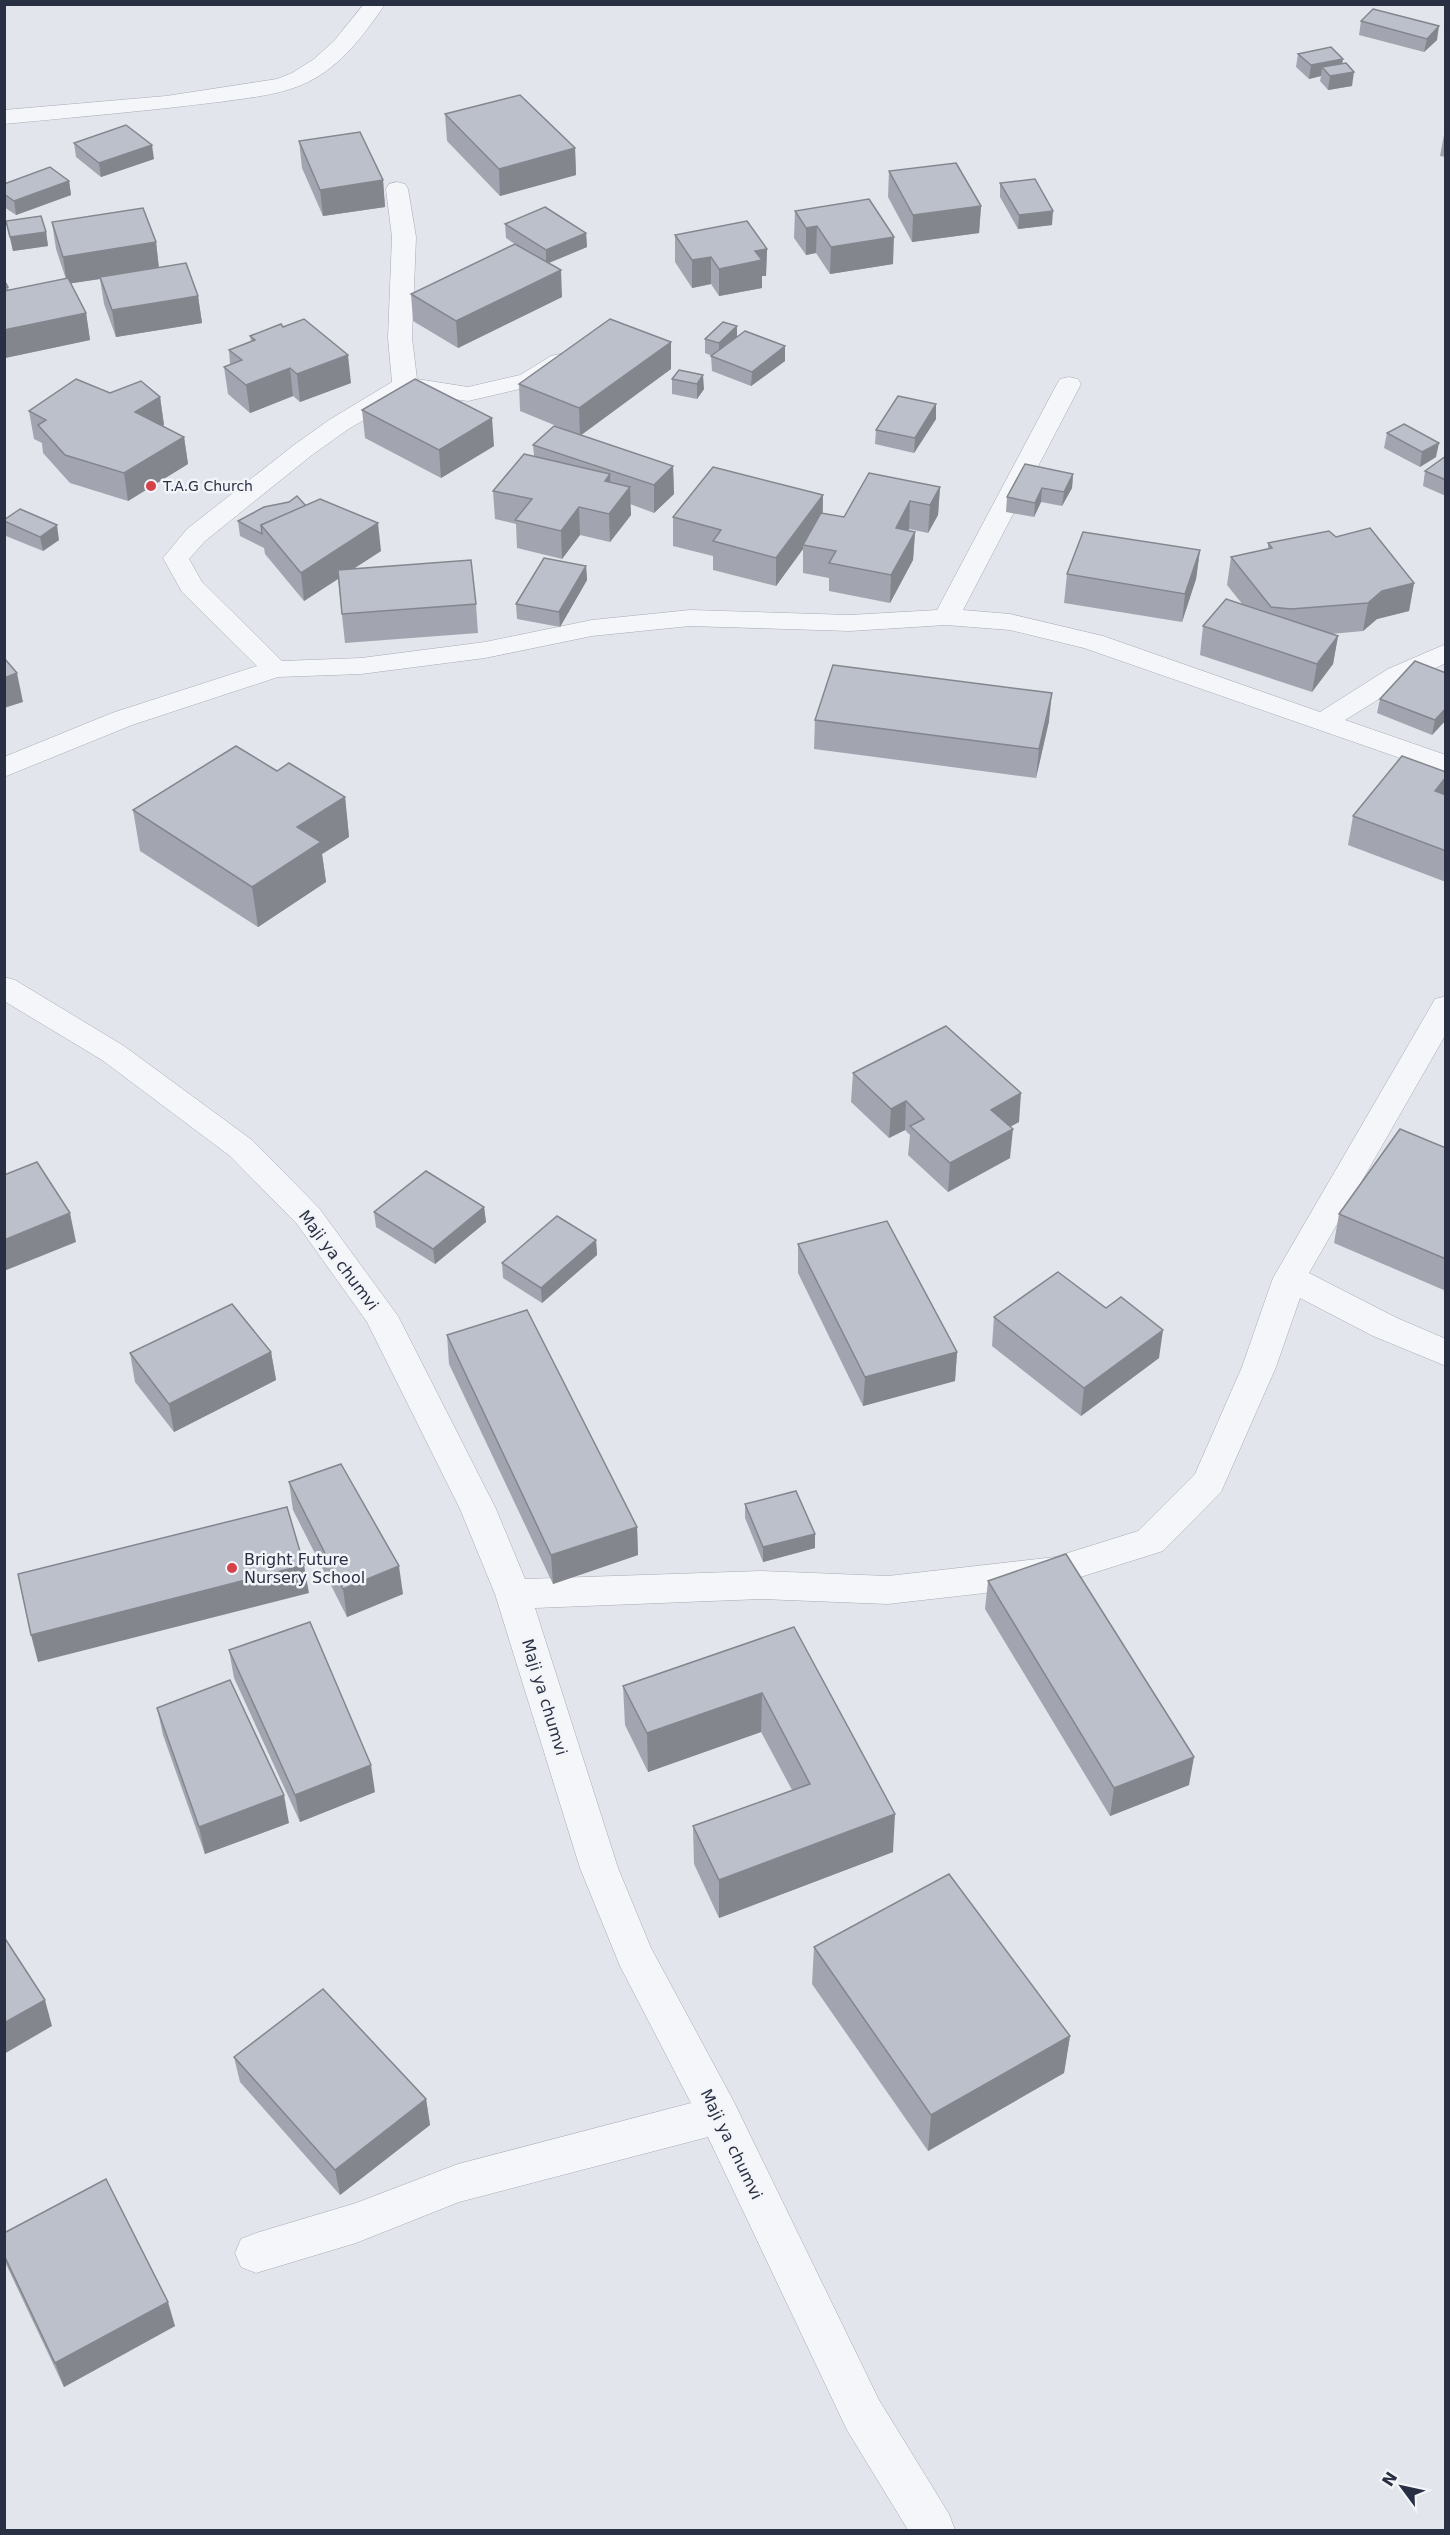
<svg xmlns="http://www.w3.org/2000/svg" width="1450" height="2535" font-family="'DejaVu Sans',sans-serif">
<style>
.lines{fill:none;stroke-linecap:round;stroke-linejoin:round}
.minor-casing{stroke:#a7abb6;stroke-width:1}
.minor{fill:#f5f6f9;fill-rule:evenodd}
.wall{fill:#a2a5af}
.shaded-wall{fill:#84868e}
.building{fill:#bcc0cb;stroke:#84868e;stroke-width:1.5}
.poi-dot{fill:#d54249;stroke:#f2f4f8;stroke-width:2}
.labels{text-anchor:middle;stroke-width:5;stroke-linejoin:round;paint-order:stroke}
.far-poi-label{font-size:14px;fill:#293044;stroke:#f2f4f8;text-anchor:start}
.street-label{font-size:16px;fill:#293044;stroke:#f2f4f8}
.poi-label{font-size:16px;fill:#293044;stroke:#f2f4f8;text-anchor:start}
</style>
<rect width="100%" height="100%" fill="#e2e5eb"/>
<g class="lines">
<defs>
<g id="minor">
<path d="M364 4H385C365 34 341 66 308 82 282 95 248 98 219 102 148 111 76 117 4 124V110L166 96 277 79 292 73 314 59 334 41Z"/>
<path d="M397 182 405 184 408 189 416 237 412 338 417 379 468 387 520 375 551 356 560 354 569 356 572 361 569 366 537 385 468 401 409 393 347 430 312 455 205 541 189 559 202 582 282 661 361 658 485 642 592 620 690 610 850 615 937 610 1057 384 1060 379 1069 377 1078 379 1081 384 963 610 1010 614 1103 636 1320 712 1388 669 1446 644V663L1408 681 1345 720 1446 755V774L1084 648 1010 630 946 625 850 631 690 626 592 636 485 658 361 674 278 677 132 725 4 777V757L112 713 257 666 182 592 163 558 187 529 294 445 329 420 392 382 388 338 392 237 386 189 389 184Z"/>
<path d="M4 977 15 980 124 1046 252 1140 319 1208 398 1316 496 1509 525 1579 761 1571 888 1576 1055 1557 1138 1531 1195 1474 1242 1367 1273 1278 1431 1006 1435 999 1446 996V1034L1309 1273 1397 1318 1446 1339V1366L1373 1336 1300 1298 1276 1367 1221 1492 1163 1551 1055 1585 888 1604 761 1599 535 1608 618 1868 651 1948 734 2102 879 2400 949 2514 955 2530H908L847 2430 708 2137 459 2202 356 2243 256 2273 241 2267 235 2253 241 2239 256 2233 356 2203 458 2164 691 2103 620 1966 580 1868 495 1594 460 1509 367 1322 297 1224 230 1156 102 1060 4 1001Z"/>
</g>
</defs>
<use href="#minor" class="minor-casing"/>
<use href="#minor" class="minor"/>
</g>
<g class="wall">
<path d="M1361 21 1437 40 1424 52 1359 35Z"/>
<path d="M1298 54 1343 64 1352 86 1328 90 1320 81 1321 76 1309 79 1296 67Z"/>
<path d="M445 114 575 148 576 175 500 196 447 141Z"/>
<path d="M1446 124V157L1440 156Z"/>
<path d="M299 141 383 180 385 207 323 216 302 168Z"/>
<path d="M74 143 154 159 101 177 76 157Z"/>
<path d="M889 171 981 206 979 233 912 242 888 197Z"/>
<path d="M69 181 71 195 16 215 4 207V184Z"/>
<path d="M1000 183 1052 225 1018 229 1000 197Z"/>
<path d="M795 211 893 264 830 274 816 253 806 255 794 238Z"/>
<path d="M6 221 46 232 48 246 13 251Z"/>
<path d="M52 222 156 242 159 267 198 296 202 323 116 337 104 304 100 279 71 283 86 313 90 340 5 358 4 280 9 290 66 279 56 249Z"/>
<path d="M505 224 586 233 587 247 549 263 562 297 458 348 413 321 411 294 519 247 506 238Z"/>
<path d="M675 235 767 249 766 276H762V288L719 296 711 284 692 288 675 262Z"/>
<path d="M737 326V337L785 361 751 386 712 371 711 356H712L705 353V339Z"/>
<path d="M250 336 351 383 300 402 293 396 250 413 228 394 224 367 230 364 229 350 251 341Z"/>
<path d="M671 369 580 435 673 466 674 494 654 513 630 504 631 515 610 542 580 535 562 559 517 548 516 524 495 519 493 491 534 456 533 445 576 434 520 411 519 384Z"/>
<path d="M679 370 704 389 697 399 672 394V379Z"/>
<path d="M110 393 160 397 164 425 162 426 184 437 188 464 128 501 70 483 43 453 42 443 34 439 29 411Z"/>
<path d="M936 404V419L914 453 875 444 876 430Z"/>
<path d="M362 410 494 446 441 478 365 438Z"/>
<path d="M1387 433 1436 457 1420 467 1384 448Z"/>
<path d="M1446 456V496L1423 486 1425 471Z"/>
<path d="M1073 474 1072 488 1062 506 1041 502 1034 517 1006 512 1007 497Z"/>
<path d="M940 487 938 515 928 533 909 529 908 531 915 532 913 560 890 603 829 591V578L803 573V549L776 586 713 570V556L673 546V517L823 495V513L844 517Z"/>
<path d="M306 506 381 551 353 569 476 604 478 633 345 643 338 579 304 601 265 554 264 548 240 536 238 521Z"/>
<path d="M4 520 59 540 43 551 6 536Z"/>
<path d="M1336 537 1414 583 1409 611 1377 619 1363 631 1331 634 1338 636 1333 664 1312 692 1200 655 1203 626 1243 605 1227 585 1231 557 1268 549V543Z"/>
<path d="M1200 550 1196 579 1182 622 1064 603 1067 574Z"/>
<path d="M586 566 587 580 560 627 517 619 516 604Z"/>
<path d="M1446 673V720L1432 735 1377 713 1380 699Z"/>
<path d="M815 720 1049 721 1036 778 814 749Z"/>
<path d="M277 771 345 797 349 837 322 854 326 882 258 927 140 851 133 810Z"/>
<path d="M1446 772V788L1444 795H1446V882L1348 845 1353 816Z"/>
<path d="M853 1073 1019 1122 1010 1127V1158L948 1192 908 1155 910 1135 905 1130 889 1138 851 1102Z"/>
<path d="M1446 1148V1291L1334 1243 1339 1214Z"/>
<path d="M484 1207 486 1222 435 1264 376 1227 374 1212Z"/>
<path d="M596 1240 597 1255 542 1303 503 1278 502 1263Z"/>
<path d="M798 1244 957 1352 955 1381 863 1406 798 1273Z"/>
<path d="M994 1317 1159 1358 1081 1416 992 1346Z"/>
<path d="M447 1335 637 1527 638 1555 553 1584 449 1364Z"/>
<path d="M271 1352 276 1380 174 1432 135 1382 130 1353Z"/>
<path d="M289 1482 403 1594 347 1617 293 1510Z"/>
<path d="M745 1504 815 1534V1548L763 1562 745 1518Z"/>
<path d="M988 1581 1189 1785 1110 1816 985 1609Z"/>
<path d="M794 1627 893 1852 719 1918 694 1864 693 1826 792 1790 761 1732 648 1772 625 1725 623 1686Z"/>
<path d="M229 1650 375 1792 300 1822 234 1678Z"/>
<path d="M157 1708 289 1823 205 1854 163 1735Z"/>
<path d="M814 1947 1070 2036 1064 2073 928 2151 812 1984Z"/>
<path d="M234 2057 426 2099 430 2125 340 2195 240 2082Z"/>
<path d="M4 2233 175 2326 64 2387 5 2262Z"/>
</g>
<g class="shaded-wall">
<path d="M1439 26 1437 40 1424 52 1427 39Z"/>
<path d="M1343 59 1341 72 1322 67 1321 76 1309 79 1311 65Z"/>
<path d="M1354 72 1352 86 1328 90 1330 76Z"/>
<path d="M152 145 154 159 101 177 99 163Z"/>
<path d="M575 148 576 175 500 196 499 169Z"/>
<path d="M383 180 385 207 323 216 320 190Z"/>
<path d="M69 181 71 195 16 215 14 201Z"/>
<path d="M981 206 979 233 912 242 913 215Z"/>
<path d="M1053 211 1052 225 1018 229 1019 215Z"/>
<path d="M817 226 816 253 806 255V228Z"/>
<path d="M46 232 48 246 13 251 10 237Z"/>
<path d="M586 233 587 247 546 264V250Z"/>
<path d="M894 237 893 264 830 274 831 247Z"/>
<path d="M156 242 159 270 67 284 63 257Z"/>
<path d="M767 249 766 276H762V288L719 296V269L755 251Z"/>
<path d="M711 257V284L692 288V260Z"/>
<path d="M561 270 562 297 458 348 456 321Z"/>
<path d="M198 296 202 323 116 337 112 310Z"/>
<path d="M86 313 90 340 5 358 4 330Z"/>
<path d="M737 326V340L719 358V343Z"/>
<path d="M671 342V369L580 436 579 408Z"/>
<path d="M785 346V361L751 386 752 372Z"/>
<path d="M348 355 351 383 300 402 297 374Z"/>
<path d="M290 368 293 396 250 413 246 385Z"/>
<path d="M703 375 704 389 697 399V384Z"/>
<path d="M160 397 164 425 140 440 135 412Z"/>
<path d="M936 404V419L914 453 915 438Z"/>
<path d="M492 418 494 446 441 478 439 450Z"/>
<path d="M184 437 188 464 128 501 124 473Z"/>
<path d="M1439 443 1436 457 1420 467 1422 452Z"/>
<path d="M673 466 674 494 654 513V485Z"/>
<path d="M610 474 611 501 605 481Z"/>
<path d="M1073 474 1072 488 1062 506 1064 492Z"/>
<path d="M630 487 631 515 610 542 609 514Z"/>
<path d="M940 487 938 515 928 533 930 505Z"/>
<path d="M1042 488 1041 502 1034 517 1035 503Z"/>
<path d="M823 495 822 523 803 545V549L776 586V558Z"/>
<path d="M910 501 909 529 895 556 896 528Z"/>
<path d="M579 507 580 535 562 559 561 531Z"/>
<path d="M378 523 381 551 304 601 301 573Z"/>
<path d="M57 525 59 540 43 551 40 537Z"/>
<path d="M915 532 913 560 890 603 891 575Z"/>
<path d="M1200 550 1196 579 1182 622 1185 594Z"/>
<path d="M586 566 587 580 560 627 559 612Z"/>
<path d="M1414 583 1409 611 1377 619 1363 631 1368 603 1382 591Z"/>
<path d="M1338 636 1333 664 1312 692 1317 664Z"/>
<path d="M17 673 23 702 4 708V678Z"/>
<path d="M1052 693 1049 721 1036 778 1039 749Z"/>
<path d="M1446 708V720L1432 735 1435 720Z"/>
<path d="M1446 777V788L1443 802 1435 791Z"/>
<path d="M345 797 349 837 322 854 326 882 258 927 252 887 297 827Z"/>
<path d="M1021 1093 1019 1122 989 1138 991 1110Z"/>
<path d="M906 1101 905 1130 889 1138 891 1109Z"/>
<path d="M1013 1129 1010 1158 948 1192 950 1163Z"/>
<path d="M484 1207 486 1222 435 1264 433 1249Z"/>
<path d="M70 1213 76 1242 4 1271V1240Z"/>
<path d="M596 1240 597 1255 542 1303 541 1288Z"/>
<path d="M1163 1330 1159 1358 1081 1416 1084 1388Z"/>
<path d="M271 1352 276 1380 174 1432 169 1404Z"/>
<path d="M957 1352 955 1381 863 1406 865 1377Z"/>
<path d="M637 1527 638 1555 553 1584 551 1555Z"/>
<path d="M815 1534V1548L763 1562V1547Z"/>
<path d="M304 1565 309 1593 38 1662 31 1635Z"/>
<path d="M399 1566 403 1594 347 1617 343 1589Z"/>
<path d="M762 1693 761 1732 648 1772 647 1733Z"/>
<path d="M1194 1757 1189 1785 1110 1816 1114 1788Z"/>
<path d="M371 1765 375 1792 300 1822 295 1795Z"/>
<path d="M284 1795 289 1823 205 1854 199 1827Z"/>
<path d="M895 1814 893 1852 719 1918V1880Z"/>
<path d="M45 2000 52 2026 4 2054V2023Z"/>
<path d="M1070 2036 1064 2073 928 2151 931 2115Z"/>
<path d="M426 2099 430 2125 340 2195 335 2170Z"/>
<path d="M168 2302 175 2326 64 2387 55 2363Z"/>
</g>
<g class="building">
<path d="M1373 9 1439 26 1427 39 1361 21Z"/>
<path d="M1331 47 1343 59 1311 65 1298 54Z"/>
<path d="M1346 63 1354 72 1330 76 1322 67Z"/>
<path d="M520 95 575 148 499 169 445 114Z"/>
<path d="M126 125 152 145 99 163 74 143Z"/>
<path d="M360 132 383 180 320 190 299 141Z"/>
<path d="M956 163 981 206 913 215 889 171Z"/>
<path d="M50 167 69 181 14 201 4 194V184Z"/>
<path d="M1035 179 1053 211 1019 215 1000 183Z"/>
<path d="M869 199 894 237 831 247 817 226 806 228 795 211Z"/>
<path d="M545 207 586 233 546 250 505 224Z"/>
<path d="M143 208 156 242 63 257 52 222Z"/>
<path d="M41 216 46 232 10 237 6 221Z"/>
<path d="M747 221 767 249 755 251 762 260 719 269 711 257 692 260 675 235Z"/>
<path d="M515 244 561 270 456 321 411 294Z"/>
<path d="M186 263 198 296 112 310 100 277Z"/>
<path d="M68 278 86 313 4 330V291Z"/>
<path d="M4 280 8 287 4 288Z"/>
<path d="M304 319 348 355 297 374 290 368 246 385 224 367 242 360 229 350 255 340 250 336 281 324 283 327Z"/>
<path d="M610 319 671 342 579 408 519 384Z"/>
<path d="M723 322 737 326 719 343 705 339Z"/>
<path d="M745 331 785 346 752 372 711 356Z"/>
<path d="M679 370 703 375 697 384 672 379Z"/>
<path d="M76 379 110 393 141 381 160 397 135 412 184 437 124 473 65 455 38 425 46 420 29 411Z"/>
<path d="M415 379 492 418 439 450 362 410Z"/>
<path d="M898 396 936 404 915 438 876 430Z"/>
<path d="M1404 424 1439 443 1422 452 1387 433Z"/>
<path d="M554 426 673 466 654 485 533 445Z"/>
<path d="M524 454 610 474 605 481 630 487 609 514 579 507 561 531 515 520 532 499 493 491Z"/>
<path d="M1446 456V480L1425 471Z"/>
<path d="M1025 464 1073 474 1064 492 1042 488 1035 503 1007 497Z"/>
<path d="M713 467 823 495 776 558 713 541 721 530 673 517Z"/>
<path d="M869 473 940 487 930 505 910 501 896 528 915 532 891 575 829 563 836 551 803 545 821 513 844 517Z"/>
<path d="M297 496 306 506 261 525 262 534 238 521 264 507 289 502Z"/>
<path d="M320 499 378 523 301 573 261 525Z"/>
<path d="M20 509 57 525 40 537 4 521V520Z"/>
<path d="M1370 528 1414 583 1382 591 1368 603 1291 609 1271 607 1231 557 1272 548 1268 543 1329 531 1336 537Z"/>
<path d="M1083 532 1200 550 1185 594 1067 574Z"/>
<path d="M544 558 586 566 559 612 516 604Z"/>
<path d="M471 560 476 604 342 614 338 570Z"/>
<path d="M1226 599 1338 636 1317 664 1203 626Z"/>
<path d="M4 658 17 673 4 678Z"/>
<path d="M1415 661 1446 673V708L1435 720 1380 699Z"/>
<path d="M833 665 1052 693 1039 749 815 720Z"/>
<path d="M236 746 277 771 289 763 345 797 297 827 321 842 252 887 133 810Z"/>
<path d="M1402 756 1446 772V777L1435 791 1446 795V851L1353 816Z"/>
<path d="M946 1026 1021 1093 991 1110 1013 1129 950 1163 910 1126 924 1119 906 1101 891 1109 853 1073Z"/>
<path d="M1400 1129 1446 1148V1259L1339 1214Z"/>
<path d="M37 1162 70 1213 4 1240V1175Z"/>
<path d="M426 1171 484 1207 433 1249 374 1212Z"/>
<path d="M557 1216 596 1240 541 1288 502 1263Z"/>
<path d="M887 1221 957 1352 865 1377 798 1244Z"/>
<path d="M1058 1272 1106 1308 1121 1297 1163 1330 1084 1388 994 1317Z"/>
<path d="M232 1304 271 1352 169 1404 130 1353Z"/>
<path d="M527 1310 637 1527 551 1555 447 1335Z"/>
<path d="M341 1464 399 1566 343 1589 289 1482Z"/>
<path d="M796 1491 815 1534 763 1547 745 1504Z"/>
<path d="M287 1507 304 1565 31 1635 18 1574Z"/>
<path d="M1066 1554 1194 1757 1114 1788 988 1581Z"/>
<path d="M310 1622 371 1765 295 1795 229 1650Z"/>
<path d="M794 1627 895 1814 719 1880 693 1826 810 1784 762 1693 647 1733 623 1686Z"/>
<path d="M230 1680 284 1795 199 1827 157 1708Z"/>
<path d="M949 1874 1070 2036 931 2115 814 1947Z"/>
<path d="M6 1940 45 2000 4 2023V1941Z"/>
<path d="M323 1989 426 2099 335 2170 234 2057Z"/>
<path d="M106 2179 168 2302 55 2363 4 2255V2233Z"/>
</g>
<g class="poi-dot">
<circle cx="151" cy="486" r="6"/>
<circle cx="232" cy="1568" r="6"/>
</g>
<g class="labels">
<g class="far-poi-label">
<text x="163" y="491">T.A.G Church</text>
</g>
<g class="street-label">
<text transform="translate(339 1260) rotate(53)" y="6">Maji ya chumvi</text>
<text transform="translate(545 1697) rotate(73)" y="6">Maji ya chumvi</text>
<text transform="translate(732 2144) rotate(64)" y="6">Maji ya chumvi</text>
</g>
<g class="poi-label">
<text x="244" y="1565">Bright Future<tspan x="244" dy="18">Nursery School</tspan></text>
</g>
</g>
<rect width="1450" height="2535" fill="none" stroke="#293044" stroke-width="12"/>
<g transform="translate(1402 2487) rotate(303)" stroke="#f2f4f8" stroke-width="4.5" paint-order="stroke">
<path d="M0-4.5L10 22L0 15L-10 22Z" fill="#293044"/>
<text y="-9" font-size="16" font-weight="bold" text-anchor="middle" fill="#293044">N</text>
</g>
</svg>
